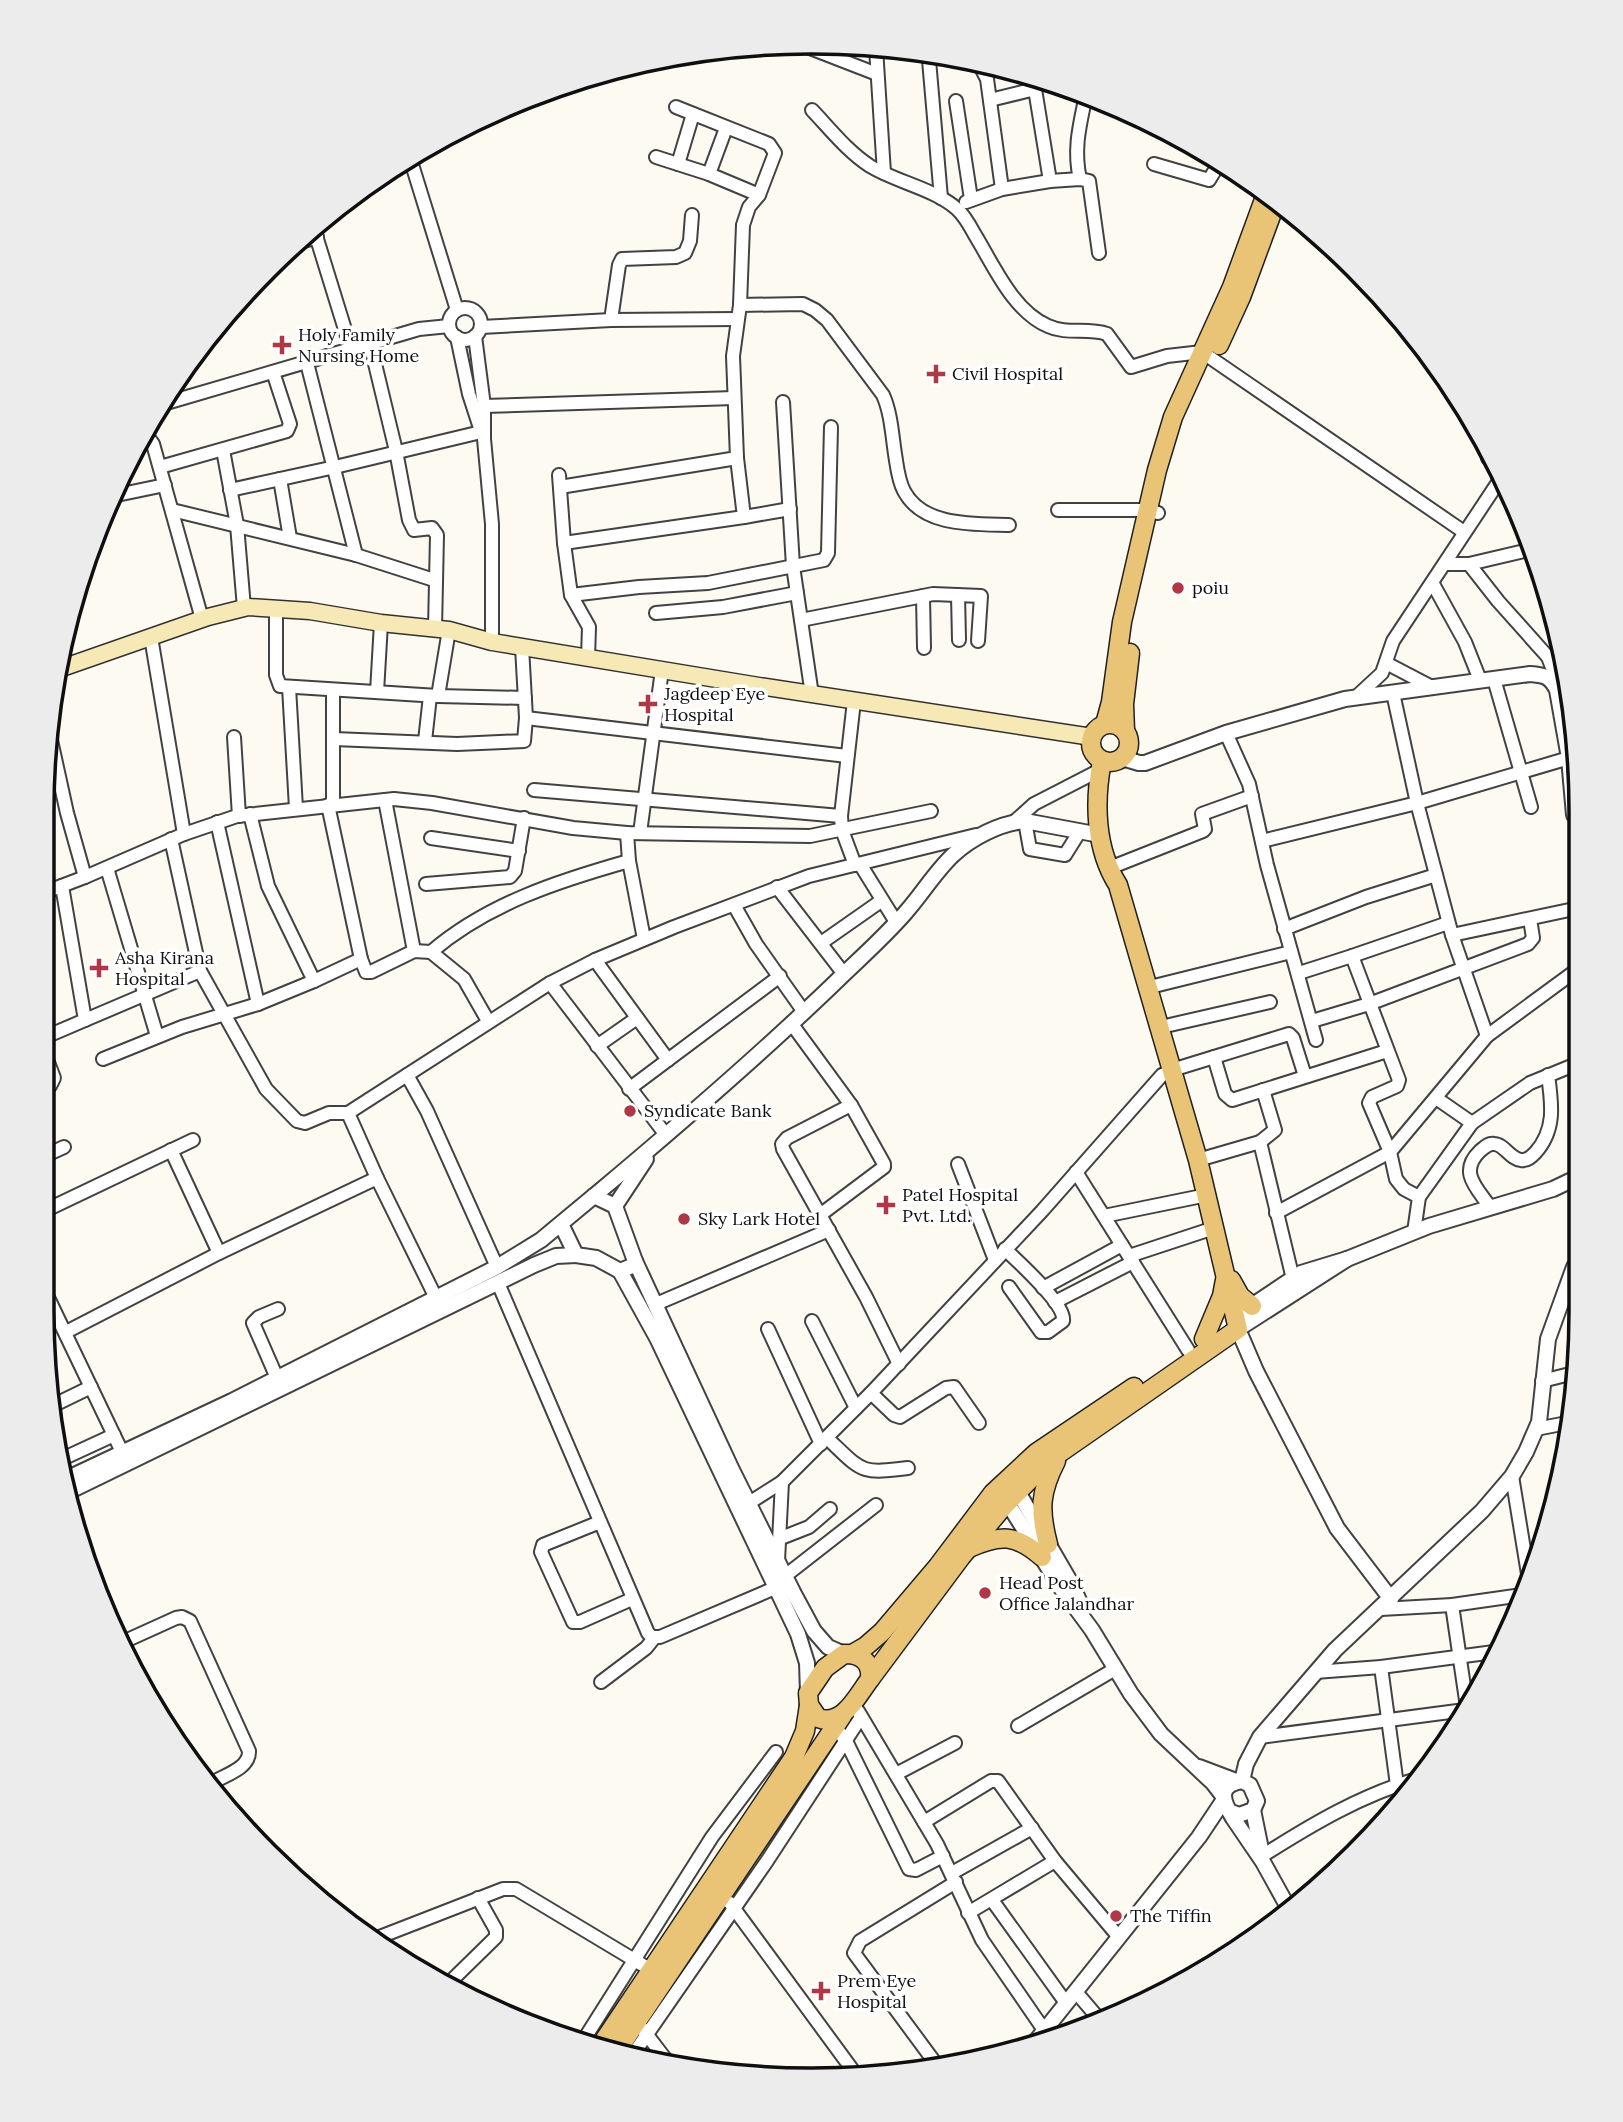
<svg xmlns="http://www.w3.org/2000/svg" width="1623" height="2122" font-family="Lora,serif">
<style>
.lines{fill:none;stroke-linecap:round;stroke-linejoin:round}
.minor-casing{stroke:#424242;stroke-width:16}
.tertiary-casing{stroke:#424242;stroke-width:18}
.secondary-casing{stroke:#313131;stroke-width:19}
.primary-casing{stroke:#202020;stroke-width:21}
.minor{stroke:#fff;stroke-width:12}
.tertiary{stroke:#fff;stroke-width:14}
.secondary{stroke:#f6e9b5;stroke-width:16}
.primary{stroke:#e9c477;stroke-width:18}
.poi-dot{fill:#af3746;stroke:#fff;stroke-width:2.5}
.labels{text-anchor:middle;stroke-width:7;stroke-linejoin:round;paint-order:stroke}
.poi-label{font-size:18px;fill:#0f0f0f;stroke:#fff;text-anchor:start}
.rim{fill:none;stroke:#0f0f0f;stroke-width:3.5}
</style>
<rect width="100%" height="100%" fill="#fdfaf2"/>
<g class="lines">
<defs>
<g id="minor">
<path d="M797 43 877 74"/>
<path d="M876 48 884 173"/>
<path d="M929 60 941 198"/>
<path d="M978 62 987 79 1002 189"/>
<path d="M990 100 1035 89 1050 181 1080 179 1089 181 1099 253"/>
<path d="M956 101 971 199"/>
<path d="M812 110C830 129 848 152 870 166 896 182 935 189 957 209 965 216 970 226 975 235 994 266 1013 311 1048 326 1067 335 1088 327 1107 334L1131 367 1167 356 1202 352 1464 532"/>
<path d="M656 157 709 174 759 195"/>
<path d="M410 158 457 310"/>
<path d="M678 164 693 114"/>
<path d="M1154 164 1209 180 1220 162"/>
<path d="M709 174 726 128"/>
<path d="M1080 179C1073 149 1080 124 1086 95"/>
<path d="M966 202 1002 189 1050 181"/>
<path d="M313 226 351 349"/>
<path d="M292 245 317 237"/>
<path d="M740 305 803 304 815 310 827 320 883 395C891 413 892 434 895 454 897 466 898 480 904 491 923 527 974 524 1009 525"/>
<circle cx="465" cy="324" r="16"/>
<path d="M611 320 619 265 622 259 676 257 685 253 690 241 692 215"/>
<path d="M481 327 611 320 737 319"/>
<path d="M475 336 484 406V439L492 524V642"/>
<path d="M457 337 469 394 480 428"/>
<path d="M370 343 396 451 409 520 414 530 432 528 437 535 435 629"/>
<path d="M307 363 356 555"/>
<path d="M783 402 793 566 812 695"/>
<path d="M163 404 419 329 449 326"/>
<path d="M484 406 734 398"/>
<path d="M145 433 153 444 202 619"/>
<path d="M223 450 237 525 244 608"/>
<path d="M1488 457V458"/>
<path d="M160 467 287 431 290 424 273 372"/>
<path d="M559 475 564 543 571 595 589 627 588 658"/>
<path d="M280 479 290 538"/>
<path d="M560 487 737 458"/>
<path d="M230 490 335 467 481 432"/>
<path d="M112 496 165 485"/>
<path d="M172 510 356 555 434 580"/>
<path d="M1058 510H1148L1158 513"/>
<path d="M744 517 790 509"/>
<path d="M564 543 744 517 737 458 733 356 740 305 743 225 749 207 759 195 775 153 769 144 676 107"/>
<path d="M1445 564H1469L1533 549"/>
<path d="M1469 564 1498 601 1548 657 1553 670V681"/>
<path d="M1433 584 1465 642 1480 680"/>
<path d="M571 595 639 587 708 583 824 560 828 553 831 427"/>
<path d="M958 595 959 640"/>
<path d="M923 596 924 648"/>
<path d="M276 609V675L280 686 438 696 525 698"/>
<path d="M656 613 723 607 797 593"/>
<path d="M801 620 933 594 981 596 978 641"/>
<path d="M151 637 184 834"/>
<path d="M1386 663 1430 686"/>
<path d="M1494 679 1531 807"/>
<path d="M289 687 296 808"/>
<path d="M333 690V805"/>
<path d="M377 692 381 623"/>
<path d="M1393 693 1417 803 1452 935 1487 1036"/>
<path d="M438 696 449 630"/>
<path d="M1355 698 1382 673 1393 641 1499 481"/>
<path d="M854 701 841 816 842 830 855 865"/>
<path d="M526 718 847 756"/>
<path d="M49 731 67 813 85 877"/>
<path d="M1226 733 1249 784 1267 865 1316 1040"/>
<path d="M234 737 239 816"/>
<path d="M334 739 457 744 524 741 526 718 522 647"/>
<path d="M425 741 430 696"/>
<path d="M534 790 841 816"/>
<path d="M385 800 414 951"/>
<path d="M328 805 361 959 366 972H371L414 951 431 952"/>
<path d="M250 814 268 886 314 981"/>
<path d="M1025 821 1030 849 1065 855 1080 831"/>
<path d="M217 822 258 1004"/>
<path d="M1014 822 1034 804 1100 770"/>
<path d="M627 833 629 861 644 939"/>
<path d="M640 833 662 670"/>
<path d="M431 838 519 851"/>
<path d="M171 839 200 971 266 1089 297 1121 305 1123 329 1113H348L550 983 595 960 674 927 809 876 976 835"/>
<path d="M1262 841 1417 803 1569 758"/>
<path d="M860 864 896 922"/>
<path d="M1117 865 1203 831 1205 829 1202 814 1252 796"/>
<path d="M107 868 157 1036"/>
<path d="M426 884 510 877 515 871 524 818"/>
<path d="M777 887 844 974"/>
<path d="M43 893 85 877 184 834 237 816 394 799 432 803 573 828 627 833 810 836 931 811"/>
<path d="M734 905 756 944 804 1012"/>
<path d="M1284 929 1366 897 1436 875"/>
<path d="M1452 935 1574 909"/>
<path d="M821 943 881 901"/>
<path d="M595 960 668 1060"/>
<path d="M1299 973 1352 956"/>
<path d="M550 983 666 1135"/>
<path d="M1150 987 1291 952"/>
<path d="M85 1020 200 971"/>
<path d="M488 1021 464 979 431 952C487 904 558 881 629 861"/>
<path d="M1312 1021 1369 1004 1528 944 1533 938 1530 919"/>
<path d="M791 1023 851 1105 884 1164V1167L820 1215"/>
<path d="M1161 1027 1270 1002"/>
<path d="M43 1038 85 1020 62 886"/>
<path d="M597 1046 637 1018"/>
<path d="M1214 1057 1225 1094 1232 1100 1387 1051"/>
<path d="M103 1059 182 1027 258 1004 314 981 361 959"/>
<path d="M407 1075 427 1111 497 1267"/>
<path d="M43 1089 50 1086 54 1078 43 1049"/>
<path d="M629 1089 780 976"/>
<path d="M851 1105 787 1138 782 1144 783 1149 866 1297 899 1364"/>
<path d="M348 1113 377 1178 436 1298"/>
<path d="M1472 1123 1530 1083 1574 1065"/>
<path d="M1260 1142 1275 1130 1263 1090"/>
<path d="M171 1150 219 1253"/>
<path d="M42 1157 64 1147"/>
<path d="M1198 1160 1260 1142 1293 1279"/>
<path d="M958 1164 995 1260"/>
<path d="M1076 1172 1188 1350"/>
<path d="M1419 1197 1472 1123 1436 1098"/>
<path d="M1490 1207C1477 1188 1458 1172 1480 1151 1484 1148 1488 1143 1494 1144 1504 1144 1510 1159 1521 1160 1527 1161 1531 1157 1535 1153 1556 1130 1552 1104 1548 1075"/>
<path d="M42 1212 193 1140"/>
<path d="M1276 1213 1390 1152 1487 1036 1574 972"/>
<path d="M1104 1216 1207 1195"/>
<path d="M1414 1232 1419 1197 1404 1189 1396 1179 1390 1152 1369 1103 1372 1097 1397 1086 1399 1080 1352 956 1448 923"/>
<path d="M1005 1249C1018 1262 1066 1304 1063 1321L1048 1332H1041L1009 1287"/>
<path d="M1129 1256 1214 1228"/>
<path d="M498 1283 648 1633 652 1637H660L775 1588"/>
<path d="M42 1285 122 1452"/>
<path d="M1043 1288 1122 1245"/>
<path d="M1055 1302 1133 1262"/>
<path d="M656 1304 829 1230"/>
<path d="M812 1321 856 1408"/>
<path d="M768 1329 821 1444"/>
<path d="M66 1332 219 1253 377 1178"/>
<path d="M277 1378 253 1323 259 1317 278 1309"/>
<path d="M1542 1381 1574 1373"/>
<path d="M871 1393 894 1415 900 1417 946 1388 954 1387 979 1423"/>
<path d="M54 1405 91 1387"/>
<path d="M1536 1429 1572 1422"/>
<path d="M827 1438C863 1472 859 1474 908 1468"/>
<path d="M62 1459 114 1435"/>
<path d="M1512 1476 1529 1580"/>
<path d="M749 1503 782 1482 871 1393 1042 1211 1162 1075 1172 1070 1289 1034 1293 1038 1305 1076"/>
<path d="M600 1522 543 1545 541 1552 573 1622H580L632 1599"/>
<path d="M781 1538 809 1527 830 1509"/>
<path d="M778 1561 782 1482"/>
<path d="M785 1576 876 1505"/>
<path d="M1452 1605 1467 1707"/>
<path d="M1381 1609 1452 1605 1522 1595"/>
<path d="M123 1642 176 1618 182 1617 190 1621 249 1751C250 1768 225 1775 212 1783"/>
<path d="M1381 1667 1397 1785"/>
<path d="M1315 1672 1381 1667 1494 1652"/>
<path d="M601 1682 646 1648 655 1637"/>
<path d="M858 1711 937 1844 982 1940 1044 2030"/>
<path d="M835 1726 847 1743 909 1869 916 1870 943 1856"/>
<path d="M1018 1726 1115 1669"/>
<path d="M1260 1737 1465 1710"/>
<path d="M896 1774 955 1743"/>
<path d="M924 1822 991 1781H998L1055 1861 1118 1936"/>
<path d="M1262 1856C1311 1825 1361 1795 1417 1779"/>
<path d="M952 1873 1032 1828"/>
<path d="M992 1900 1066 2003"/>
<path d="M730 1903 857 2076"/>
<path d="M968 1913 1055 1861"/>
<path d="M377 1938 503 1889H516L651 1970"/>
<path d="M1233 1950 1235 1953"/>
<path d="M447 1985 496 1937V1930L478 1898"/>
<path d="M1076 1992 1099 2019"/>
<path d="M641 2027 667 2061"/>
<path d="M583 2041 712 1837 776 1752"/>
<path d="M632 2056 767 1861 861 1717"/>
<path d="M939 2068 854 1953 860 1941 956 1882"/>
</g>
<g id="tertiary">
<path d="M1122 758 1139 763H1145L1226 733 1345 699 1530 674C1544 675 1550 676 1557 690L1569 758 1574 815"/>
<path d="M594 1196C680 1124 765 1051 845 973 866 953 887 934 906 912 922 894 935 872 953 855 971 838 1000 823 1025 821L1100 835"/>
<path d="M615 1206 646 1159"/>
<path d="M1347 1259 1238 1329 1256 1371 1337 1528 1391 1599"/>
<path d="M635 1261 732 1470 793 1592 814 1631 828 1647 844 1654"/>
<path d="M620 1271 657 1338 798 1634 807 1663 808 1693"/>
<path d="M1235 1317 1301 1273 1347 1259 1429 1226 1553 1189 1574 1179"/>
<path d="M64 1480 232 1401 497 1267 541 1240 594 1196 615 1206 635 1261 632 1266 620 1271 596 1258 576 1255 561 1224"/>
<path d="M1014 1485 1071 1583 1081 1605"/>
<path d="M66 1493 534 1265 556 1256 576 1255"/>
<path d="M1002 1494 1061 1588 1092 1630 1131 1694 1161 1734 1213 1783 1223 1796"/>
<path d="M1199 1767 1236 1781"/>
<path d="M1242 1781 1246 1764 1260 1737 1335 1650 1482 1511 1512 1476 1526 1452 1539 1422 1548 1339 1574 1267"/>
<path d="M1253 1810 1262 1854"/>
<path d="M1229 1811 1239 1815 1253 1810 1257 1801 1250 1785 1242 1781C1215 1785 1224 1803 1233 1818L1263 1862 1289 1909"/>
<path d="M1032 2046 1199 1837 1223 1801"/>
</g>
<path id="secondary" d="M59 669 208 617 248 607 310 611 381 623 449 630 492 642 759 686 1092 737"/>
<g id="primary">
<path d="M1219 345 1241 297 1276 202"/>
<path d="M1105 724 1111 702 1122 622 1157 470 1173 417 1232 287 1266 194"/>
<circle cx="1110" cy="743" r="19"/>
<path d="M1125 731 1124 704 1130 653"/>
<path d="M1231 1280 1240 1296 1252 1306"/>
<path d="M1204 1339 1222 1296 1225 1280"/>
<path d="M1048 1544C1039 1510 1040 1492 1056 1461"/>
<path d="M969 1548C1000 1534 1016 1534 1042 1557"/>
<path d="M844 1654C860 1653 872 1662 870 1679 857 1696 843 1727 818 1718L809 1705 808 1693 825 1668Z"/>
<path d="M852 1654 866 1646 882 1632 938 1566 993 1493 1036 1453 1134 1387"/>
<path d="M870 1679 961 1557 1003 1507 1048 1461 1238 1329 1198 1160 1118 885C1095 849 1094 802 1102 761"/>
<path d="M599 2048 794 1757 805 1731 809 1705"/>
<path d="M615 2054 842 1716"/>
</g>
</defs>
<use href="#minor" class="minor-casing"/>
<use href="#tertiary" class="tertiary-casing"/>
<use href="#secondary" class="secondary-casing"/>
<use href="#primary" class="primary-casing"/>
<use href="#minor" class="minor"/>
<use href="#tertiary" class="tertiary"/>
<use href="#secondary" class="secondary"/>
<use href="#primary" class="primary"/>
</g>
<g class="poi-dot">
<path d="M278.5 334.5h7v7h7v7h-7v7h-7v-7h-7v-7h7z"/>
<path d="M932.5 363.5h7v7h7v7h-7v7h-7v-7h-7v-7h7z"/>
<circle cx="1178" cy="588" r="7"/>
<path d="M644.5 693.5h7v7h7v7h-7v7h-7v-7h-7v-7h7z"/>
<path d="M95.5 957.5h7v7h7v7h-7v7h-7v-7h-7v-7h7z"/>
<circle cx="630" cy="1111" r="7"/>
<path d="M882.5 1194.5h7v7h7v7h-7v7h-7v-7h-7v-7h7z"/>
<circle cx="684" cy="1219" r="7"/>
<circle cx="985" cy="1593" r="7"/>
<circle cx="1116" cy="1916" r="7"/>
<path d="M817.5 1980.5h7v7h7v7h-7v7h-7v-7h-7v-7h7z"/>
</g>
<g class="labels">
<g class="poi-label">
<text x="298" y="341">Holy Family<tspan x="298" dy="21">Nursing Home</tspan></text>
<text x="952" y="380">Civil Hospital</text>
<text x="1192" y="594">poiu</text>
<text x="664" y="700">Jagdeep Eye<tspan x="664" dy="21">Hospital</tspan></text>
<text x="115" y="964">Asha Kirana<tspan x="115" dy="21">Hospital</tspan></text>
<text x="644" y="1117">Syndicate Bank</text>
<text x="902" y="1201">Patel Hospital<tspan x="902" dy="21">Pvt. Ltd.</tspan></text>
<text x="698" y="1225">Sky Lark Hotel</text>
<text x="999" y="1589">Head Post<tspan x="999" dy="21">Office Jalandhar</tspan></text>
<text x="1130" y="1922">The Tiffin</text>
<text x="837" y="1987">Prem Eye<tspan x="837" dy="21">Hospital</tspan></text>
</g>
</g>
<path d="M0 0H1623V2122H0ZM811 54H812A757 757 0 0 1 1569 811V1311A757 757 0 0 1 812 2068H811A757 757 0 0 1 54 1311V811A757 757 0 0 1 811 54Z" fill="#ececec" fill-rule="evenodd"/>
<path class="rim" d="M811 54H812A757 757 0 0 1 1569 811V1311A757 757 0 0 1 812 2068H811A757 757 0 0 1 54 1311V811A757 757 0 0 1 811 54Z"/>
</svg>
